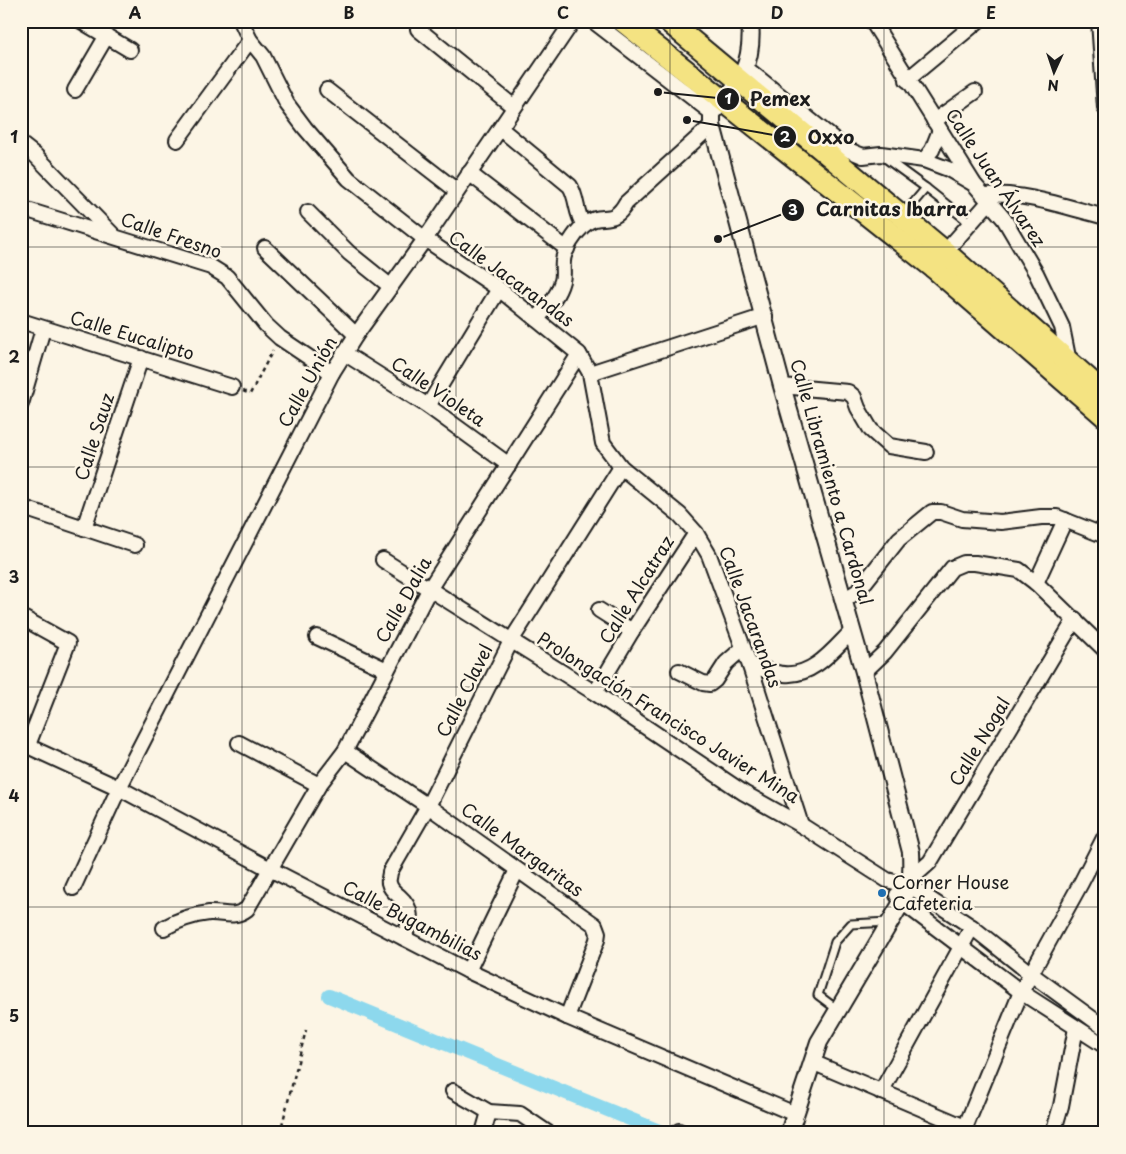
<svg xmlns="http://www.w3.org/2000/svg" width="1126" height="1154" font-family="'Playpen Sans',sans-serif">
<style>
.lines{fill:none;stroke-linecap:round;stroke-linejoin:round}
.canal{stroke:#8dd8ed;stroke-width:14}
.service-casing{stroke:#1c1c1c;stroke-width:11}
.minor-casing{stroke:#1c1c1c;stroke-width:18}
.tertiary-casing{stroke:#1c1c1c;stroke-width:20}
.primary-casing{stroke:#1c1c1c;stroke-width:25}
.path{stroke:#1c1c1c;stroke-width:2.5;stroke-dasharray:4 4;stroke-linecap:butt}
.service{stroke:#fcf5e5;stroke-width:7}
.minor{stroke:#fcf5e5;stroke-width:14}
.tertiary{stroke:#fcf5e5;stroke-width:16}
.primary{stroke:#f4e382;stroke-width:21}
.grid{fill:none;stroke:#1c1c1c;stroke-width:1;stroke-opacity:0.55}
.poi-dot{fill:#1f6fb2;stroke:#fcf5e5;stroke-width:2}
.labels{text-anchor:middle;stroke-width:5;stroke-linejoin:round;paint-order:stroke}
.street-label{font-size:18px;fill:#1c1c1c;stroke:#fcf5e5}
.poi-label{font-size:18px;fill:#1c1c1c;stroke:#fcf5e5;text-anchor:start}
.leader{fill:none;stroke:#1c1c1c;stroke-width:2}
.callout-dot{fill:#1c1c1c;stroke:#fcf5e5;stroke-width:2}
.mark-label{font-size:15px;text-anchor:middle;font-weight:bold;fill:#fff}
.callout-label{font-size:19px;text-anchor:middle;font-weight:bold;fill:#1c1c1c;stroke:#fcf5e5;stroke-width:5;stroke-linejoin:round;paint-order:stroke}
.neatline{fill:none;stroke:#1c1c1c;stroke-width:2}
.grid-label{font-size:16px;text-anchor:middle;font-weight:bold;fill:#1c1c1c}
</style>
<rect width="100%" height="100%" fill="#fcf5e5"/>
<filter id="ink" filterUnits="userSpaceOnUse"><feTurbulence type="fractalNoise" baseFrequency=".02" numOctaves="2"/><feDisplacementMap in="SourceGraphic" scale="10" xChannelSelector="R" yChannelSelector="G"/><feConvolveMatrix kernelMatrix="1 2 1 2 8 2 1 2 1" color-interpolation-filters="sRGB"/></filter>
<g filter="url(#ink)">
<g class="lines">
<path class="canal" d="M329 996 664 1133"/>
<defs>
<g id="service">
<path d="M885 158 926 188 904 214"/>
<path d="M926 188 970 223"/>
<path d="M838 1010 818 995 835 942 851 924 889 922"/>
</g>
<g id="minor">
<path d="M81 21 130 50"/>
<path d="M241 21 250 40 263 56 287 104 305 128 349 179 425 239 499 289 579 354 590 373 603 443 621 467 680 515 696 533 709 555 750 666 801 825"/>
<path d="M593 21 712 113"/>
<path d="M872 21 974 184 1004 219 1036 273 1062 327 1069 362"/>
<path d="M1099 21 1105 108"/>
<path d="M418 29 514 107"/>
<path d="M746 68 846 149 863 156 881 154 924 160 948 169 972 183"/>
<path d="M907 80 978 21"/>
<path d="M75 90 106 37"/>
<path d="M327 90 457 191"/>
<path d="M934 121 975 92"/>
<path d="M501 129 570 186C578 199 575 213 584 225"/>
<path d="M177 140 250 40"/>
<path d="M21 144 35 155 113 235"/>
<path d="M924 160 932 150 940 130"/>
<path d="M469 173 567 249"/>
<path d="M985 195C1025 192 1066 207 1105 217"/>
<path d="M21 208 211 267 227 277 266 325 280 338 332 373"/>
<path d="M308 212 349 253 390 286"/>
<path d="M265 248 356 335"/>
<path d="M945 252 990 201"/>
<path d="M536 319C547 309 558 296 562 281 564 275 562 268 563 261 564 249 575 233 584 225 602 210 612 228 626 203L712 125"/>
<path d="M21 321 232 387"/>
<path d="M344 353 428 406 509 465"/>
<path d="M590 373 765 316"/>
<path d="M782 386 848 392 854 397 858 408 871 430 889 446 926 452"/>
<path d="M21 404 43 329"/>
<path d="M428 406 499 289"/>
<path d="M21 507 135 545"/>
<path d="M84 528 141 358"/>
<path d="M383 560 595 693 744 793 801 825 887 880 910 886 972 927 1031 974 1105 1028"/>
<path d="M1036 583 1065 520"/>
<path d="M844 600 858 591 899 539 932 512H941L962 519 1001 522 1041 517H1057L1105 536"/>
<path d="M599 610 632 631"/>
<path d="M21 617 68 643 28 745"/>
<path d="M317 637 387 670"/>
<path d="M750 666C761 668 773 673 784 674 813 677 834 649 852 631"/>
<path d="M679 671 703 683 710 684 715 680 726 663 743 648"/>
<path d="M864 672 885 652 952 568 964 563H975L1019 570 1036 583 1105 650"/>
<path d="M595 693 632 631 696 533"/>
<path d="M21 743 119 788 270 869 468 971 567 1017 795 1114"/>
<path d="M239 743 319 785"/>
<path d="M345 751 428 806 595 925 598 933 597 940 567 1017"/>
<path d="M911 879 930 862 1075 619"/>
<path d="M73 888 119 788 332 373 356 335 425 239 573 21"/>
<path d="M897 895 902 902 1021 992 1105 1046"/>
<path d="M164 928C178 920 192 915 209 913 223 912 234 919 247 909L319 785 345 751 430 588 579 354"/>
<path d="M404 938C410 921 415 910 399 896 395 893 390 888 389 883 388 880 390 875 390 872L428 806 511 641 621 467"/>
<path d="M468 971 517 870"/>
<path d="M812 1062 965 1127"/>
<path d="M453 1091 489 1112 520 1114 548 1133"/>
<path d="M881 1092 972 927"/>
<path d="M679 1131 683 1133"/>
<path d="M483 1133 489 1112"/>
<path d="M963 1133 1021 992 1081 883 1105 836"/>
<path d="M1053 1133 1061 1106 1076 1028"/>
</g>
<path id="tertiary" d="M750 21C754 62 741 85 712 113V125L782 386 864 672 911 852C912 874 912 882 902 902L819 1042 789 1133"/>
<g id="primary">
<path d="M623 21 937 270 1105 416"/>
<path d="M668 21 945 252 1105 394"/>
</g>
</defs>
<use href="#service" class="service-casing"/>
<use href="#minor" class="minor-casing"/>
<use href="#tertiary" class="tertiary-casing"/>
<use href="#primary" class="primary-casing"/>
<g class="path">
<path d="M243 391 250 394 273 350"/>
<path d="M280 1133 306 1030"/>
</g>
<use href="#service" class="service"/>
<use href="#minor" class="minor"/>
<use href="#tertiary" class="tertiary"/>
<use href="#primary" class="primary"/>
</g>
</g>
<path class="grid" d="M242 21V1133M456 21V1133M670 21V1133M884 21V1133M21 247H1105M21 467H1105M21 687H1105M21 907H1105"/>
<circle class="poi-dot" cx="882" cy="893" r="5"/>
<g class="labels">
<g class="street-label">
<text transform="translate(995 178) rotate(56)" y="6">Calle Juan Álvarez</text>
<text transform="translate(171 236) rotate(19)" y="6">Calle Fresno</text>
<text transform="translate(511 279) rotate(36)" y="6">Calle Jacarandas</text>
<text transform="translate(132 336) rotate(17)" y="6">Calle Eucalipto</text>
<text transform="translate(308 382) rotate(-61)" y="6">Calle Unión</text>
<text transform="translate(438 392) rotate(34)" y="6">Calle Violeta</text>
<text transform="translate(95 437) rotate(-72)" y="6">Calle Sauz</text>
<text transform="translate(831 482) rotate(74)" y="6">Calle Libramiento a Cardonal</text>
<text transform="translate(637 590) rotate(-58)" y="6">Calle Alcatraz</text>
<text transform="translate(404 600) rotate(-61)" y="6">Calle Dalia</text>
<text transform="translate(750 617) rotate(70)" y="6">Calle Jacarandas</text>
<text transform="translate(465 691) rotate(-63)" y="6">Calle Clavel</text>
<text transform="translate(668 718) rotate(32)" y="6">Prolongación Francisco Javier Mina</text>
<text transform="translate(980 742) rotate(-59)" y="6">Calle Nogal</text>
<text transform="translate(522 850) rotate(36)" y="6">Calle Margaritas</text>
<text transform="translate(412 921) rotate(27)" y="6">Calle Bugambilias</text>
</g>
<g class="poi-label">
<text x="892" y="889">Corner House<tspan x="892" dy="21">Cafeteria</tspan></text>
</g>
</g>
<path class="leader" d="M658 92L728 99M687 120L785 137M718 239L793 210"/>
<g class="callout-dot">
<circle cx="658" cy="92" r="5"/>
<circle cx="687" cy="120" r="5"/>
<circle cx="718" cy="239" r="5"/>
<circle cx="728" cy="99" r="12"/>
<circle cx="785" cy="137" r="12"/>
<circle cx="793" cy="210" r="12"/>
</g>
<g class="mark-label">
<text x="728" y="104">1</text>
<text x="785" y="142">2</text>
<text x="793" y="215">3</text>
</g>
<g class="callout-label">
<text x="780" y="106">Pemex</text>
<text x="831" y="144">Oxxo</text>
<text x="892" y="216">Carnitas Ibarra</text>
</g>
<rect width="1126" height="1154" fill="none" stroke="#fcf5e5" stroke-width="55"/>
<g transform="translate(1054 72) rotate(183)" stroke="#fcf5e5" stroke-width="4" paint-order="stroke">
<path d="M0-4L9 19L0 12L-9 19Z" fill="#1c1c1c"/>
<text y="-8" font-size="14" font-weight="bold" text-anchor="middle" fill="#1c1c1c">N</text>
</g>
<rect x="28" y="28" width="1070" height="1098" class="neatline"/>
<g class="grid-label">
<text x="135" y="19">A</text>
<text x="349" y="19">B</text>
<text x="563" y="19">C</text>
<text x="777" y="19">D</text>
<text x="991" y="19">E</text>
<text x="14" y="143">1</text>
<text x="14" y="363">2</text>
<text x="14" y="583">3</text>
<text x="14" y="802">4</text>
<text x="14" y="1022">5</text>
</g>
</svg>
